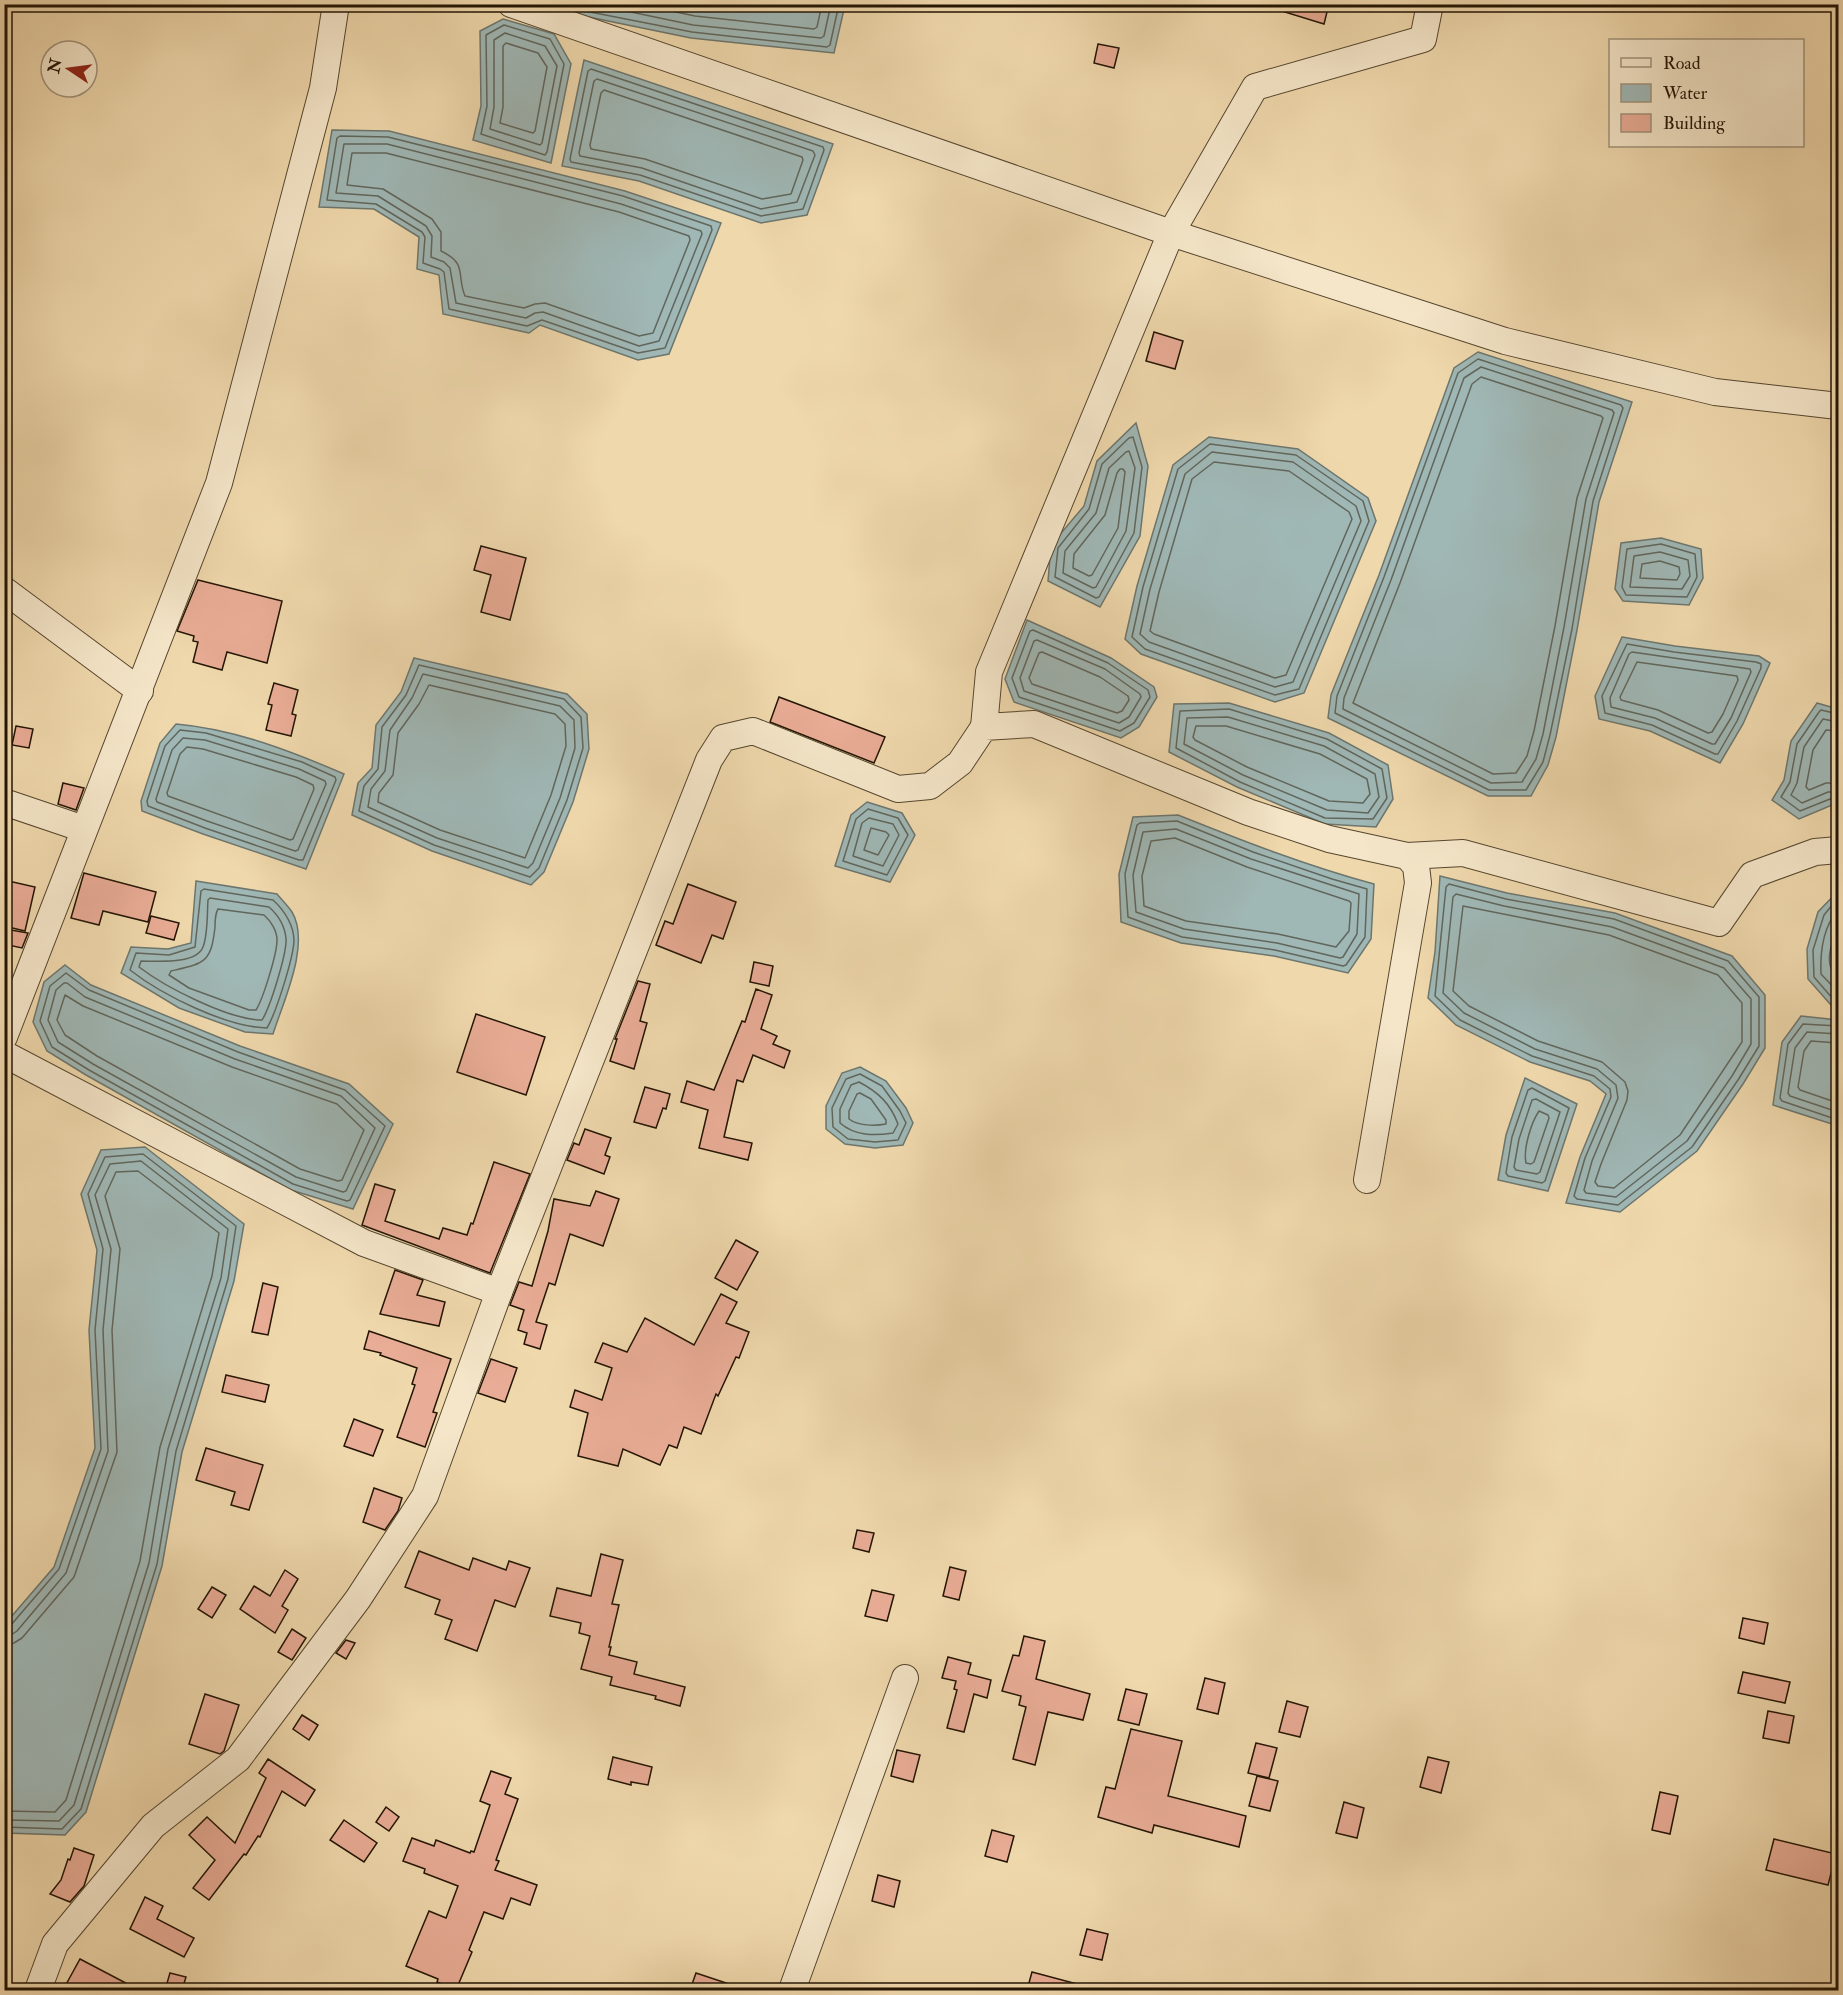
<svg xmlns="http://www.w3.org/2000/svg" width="1843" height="1995" font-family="'IM FELL Double Pica',serif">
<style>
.water{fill:#9fb7b5;stroke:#6d766e;stroke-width:1.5}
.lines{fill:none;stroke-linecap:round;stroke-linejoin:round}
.shore{stroke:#61665c;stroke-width:1.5}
.building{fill:#e9ac96;stroke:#231504;stroke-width:1.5}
.minor-casing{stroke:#56462e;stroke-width:28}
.minor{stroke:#f5e6c9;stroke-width:26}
</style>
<rect width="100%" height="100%" fill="#efd8ac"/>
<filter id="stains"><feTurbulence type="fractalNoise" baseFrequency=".00333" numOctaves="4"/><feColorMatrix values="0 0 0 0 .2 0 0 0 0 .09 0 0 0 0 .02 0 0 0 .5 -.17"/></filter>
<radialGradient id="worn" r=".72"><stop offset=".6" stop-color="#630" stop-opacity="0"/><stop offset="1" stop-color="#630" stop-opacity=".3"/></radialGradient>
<g class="water">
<path d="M576 5H845L834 53 691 38 579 15Z"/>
<path d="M503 19 554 34 571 64 551 163 473 140 481 106 480 31Z"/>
<path d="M584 60 833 144 807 215 761 223 639 181 562 166Z"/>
<path d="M332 130 389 131 625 191 721 223 669 354 638 360 540 325 529 333 443 314 439 275 417 269 419 237 374 209 319 207Z"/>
<path d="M1478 352 1632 402 1599 502 1577 630 1556 737 1548 765 1531 796H1488L1328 718 1331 695 1379 575 1454 368Z"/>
<path d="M1136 423 1148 466 1140 536 1100 607 1048 581 1051 545 1084 506 1097 461Z"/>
<path d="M1209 437 1298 449 1368 498 1376 521 1304 693 1275 702 1141 654 1125 639 1137 586 1173 465Z"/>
<path d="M1661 538 1701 549 1703 578 1689 605 1623 601 1615 589 1621 543Z"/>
<path d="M1027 620 1111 658 1154 687 1157 697 1139 727 1121 738 1014 702 1005 679Z"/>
<path d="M1622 637 1675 646 1759 656 1770 663 1743 724 1720 763 1650 731 1599 719 1595 696Z"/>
<path d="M414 658 567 694 587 714 589 749 573 802 544 872 531 885 432 851 352 815 358 783 372 768 376 725 401 692Z"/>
<path d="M1229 703 1329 733 1388 765 1393 799 1376 827 1325 824 1237 787 1169 752 1174 704Z"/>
<path d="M1817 703 1838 709V806L1832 805 1799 819 1772 800 1784 780 1791 741Z"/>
<path d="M176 724C234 729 291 751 344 774L306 869 203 834 142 811 141 801 160 743Z"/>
<path d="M867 802 902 813 915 835 890 882 835 866 851 815Z"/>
<path d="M1178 815C1243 841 1307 866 1374 884L1371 939 1348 973 1274 956 1181 943 1121 922 1119 874 1133 817Z"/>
<path d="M1440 876 1507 893 1615 913 1732 956 1765 995V1048L1743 1084 1697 1151 1620 1212 1566 1203 1580 1157 1606 1094 1590 1081 1530 1062 1456 1025 1428 998 1435 952Z"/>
<path d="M196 881 277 894C282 900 288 906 292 912 311 944 283 1002 273 1034L245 1032 179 1008 121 973 131 947 168 949 191 943Z"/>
<path d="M1838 891V1006L1831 1005 1808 979 1807 949 1818 912Z"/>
<path d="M65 965 91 985 240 1046 349 1084 393 1124 353 1209 291 1190 86 1075 47 1051 33 1022 44 982Z"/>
<path d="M1801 1016 1838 1020V1126L1773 1105 1782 1042Z"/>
<path d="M860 1067 886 1081 906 1108 913 1123 903 1145 875 1148 845 1144 826 1129V1106L842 1073Z"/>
<path d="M1525 1078 1577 1104 1548 1191 1498 1180 1506 1135Z"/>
<path d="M145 1147 244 1224 234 1281 182 1452 162 1566 86 1812 65 1835 5 1833V1624L54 1567 95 1448 89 1330 97 1250 81 1194 101 1150Z"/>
</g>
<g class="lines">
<g class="shore">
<path d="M582 4 585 11 692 32 827 47 830 45 839 4"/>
<path d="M593 4 693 25 821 38 824 36 831 4"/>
<path d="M638 4 695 16 814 29 817 27 822 4"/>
<path d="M504 25 550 39 564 64 547 152 545 155 481 134 487 106 486 35Z"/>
<path d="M505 33 545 46 557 66 542 143 540 145 490 129 494 107V40Z"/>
<path d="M506 43 538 53 547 67 535 131 533 133 500 123 503 107V46Z"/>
<path d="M591 69 823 147 824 150 803 209 761 216 640 175 571 162 570 159 588 71Z"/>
<path d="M597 79 813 151 815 155 797 202 761 209 642 168 580 156 579 153 594 81Z"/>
<path d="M604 90 802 157 803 160 791 194 762 199 645 159 591 149 590 145 601 93Z"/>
<path d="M340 136 388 137 623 196 711 226 712 230 665 348 638 353 542 320 527 326 449 309 444 272 440 269 423 263 425 237 422 232 376 204 327 200 337 138Z"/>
<path d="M344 144H387L621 204 701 231 702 234 659 341 639 346 543 312 535 313 526 318 456 303 450 268 444 262 431 257 432 236 426 226 378 196 336 193Z"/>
<path d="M352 153H386L619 212 689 236 690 240 653 333 639 336 545 303 535 304 524 308 465 296C456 274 468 264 441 251V232L432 219 383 189 347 185Z"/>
<path d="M1478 359 1621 405 1623 408 1593 501 1572 629 1550 735 1543 762 1526 790H1489L1335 713 1337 696 1384 577 1458 373Z"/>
<path d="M1481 367 1612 410 1614 413 1586 499 1564 627 1543 734 1536 759 1522 782 1491 783 1343 709 1344 698 1391 580 1464 378Z"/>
<path d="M1481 377 1601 416 1603 418 1577 498 1555 626 1534 731 1527 756 1516 773 1493 774 1353 703 1400 583 1472 384Z"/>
<path d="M1133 437 1142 467 1134 533 1099 597 1096 598 1055 577 1058 548 1089 509 1102 464 1129 438Z"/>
<path d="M1210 444 1296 455 1363 501 1369 521 1299 689 1275 695 1145 649 1132 637 1143 587 1178 469Z"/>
<path d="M1129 451 1135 468 1126 531 1096 587 1093 588 1063 573 1065 551 1096 513 1109 468 1126 452Z"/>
<path d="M1212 452 1293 462 1356 506 1361 521 1293 682 1275 687 1149 642 1140 634 1150 589 1185 474Z"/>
<path d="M1214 462 1289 471 1349 512 1352 519 1286 675 1275 678 1154 634 1150 631 1159 592 1192 479Z"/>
<path d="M1120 469H1123L1125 472 1118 528 1092 575 1089 576 1073 568 1074 554 1105 515 1117 473Z"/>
<path d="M1661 544 1695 554 1697 577 1687 597 1626 595 1622 587 1627 549Z"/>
<path d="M1660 552 1688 560 1690 576 1682 589 1630 587 1634 556Z"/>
<path d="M1660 561 1679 567 1680 574 1677 580 1640 578 1642 564Z"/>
<path d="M1033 630 1108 663 1148 690 1150 697 1134 723 1120 731 1019 697 1012 678 1030 631Z"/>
<path d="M1037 640 1105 669 1140 694 1141 697 1129 717 1119 723 1024 691 1020 678 1034 641Z"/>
<path d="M1627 644 1674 652 1756 662 1761 664V668L1737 721 1718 754H1715L1652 725 1605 713 1602 696Z"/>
<path d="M1042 652 1100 677 1128 696 1129 700 1122 711 1117 713 1032 684 1029 678 1039 653Z"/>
<path d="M1632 652 1750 669 1751 672 1731 718 1715 744H1712L1655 718 1611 707 1610 698 1629 654Z"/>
<path d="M1637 662 1737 676 1738 680 1723 714 1712 732 1708 733 1658 710 1621 700 1620 697Z"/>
<path d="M419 665 564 699 581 717 583 748 567 800 539 868 530 877 434 845 359 811 364 786 378 769 382 727 406 695Z"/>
<path d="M423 674 560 706 574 720 575 748 560 798 533 863 528 868 437 838 368 807 371 789 385 771 390 730 412 698Z"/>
<path d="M429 685 555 714 565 724 566 746 551 795 525 858 440 830 378 802 379 793 393 775 398 733 419 704Z"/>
<path d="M1229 709 1327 739 1382 769 1387 798 1373 819 1325 818 1240 782 1176 748 1180 711Z"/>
<path d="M1838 714 1821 710 1819 712 1797 744 1790 782 1781 797 1800 811 1830 799 1838 800"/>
<path d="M1228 717 1324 746 1375 774 1379 797 1368 813 1327 810 1243 775 1184 744 1187 718Z"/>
<path d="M1838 722 1823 719 1804 747 1797 783 1791 795 1802 803 1828 792H1838"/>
<path d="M1196 726H1226L1320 754 1367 779 1370 794 1363 803 1329 801 1247 767 1195 740 1193 737Z"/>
<path d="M180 730 206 733 302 762 335 777 336 780 303 860H299L205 828 148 806 147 801 165 746Z"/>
<path d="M1838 731 1826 730 1813 750 1806 787 1809 790 1826 783H1838"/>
<path d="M183 738 205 740 299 769 325 781 326 784 298 850 295 851 207 821 157 802 156 799 172 750Z"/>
<path d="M187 747 203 749 296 777 313 785 314 789 293 839 290 840 168 796 167 793 180 754Z"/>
<path d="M868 809 898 818 908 835 887 875 843 861 856 819Z"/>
<path d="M869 818 893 824 899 835 883 866 853 856 862 823Z"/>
<path d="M1177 821 1253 852 1332 879 1367 889 1365 937 1346 965 1343 966 1275 950 1182 937 1128 917 1125 874 1137 825 1140 823Z"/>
<path d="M871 828 886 832 889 835 878 855 864 850Z"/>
<path d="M1176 829 1251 859 1359 894 1357 934 1343 957 1340 958 1277 943 1184 929 1136 912 1133 875 1143 832Z"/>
<path d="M1175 838 1247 867 1349 901 1351 903 1349 931 1336 947 1278 934 1186 921 1144 906 1142 876 1151 841Z"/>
<path d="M1449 884 1506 899 1614 919 1728 961 1759 997V1046L1738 1080 1692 1147 1618 1205 1577 1199 1574 1196 1585 1158 1611 1097 1610 1089 1594 1076 1532 1056 1460 1020 1435 996 1446 887Z"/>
<path d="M204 889 273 900C284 910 294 925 294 941 293 959 276 1013 267 1028 226 1027 162 995 130 970L136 953 169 955 195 947 201 891Z"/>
<path d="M1456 894 1504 906 1612 927 1724 968 1751 999V1044L1732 1076 1687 1141 1616 1197 1586 1193 1584 1190 1592 1161 1618 1098 1616 1085 1597 1069 1535 1049 1464 1013 1443 993 1453 897Z"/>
<path d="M210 898 269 907C278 915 285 926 286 939 287 953 270 1008 262 1020 229 1020 165 987 139 967L141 961C156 961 196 965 203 947 208 934 207 915 208 900Z"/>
<path d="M1838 898 1824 915 1813 950 1814 977 1833 999 1838 1000"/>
<path d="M1463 906 1609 935 1718 975 1742 1003V1042L1680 1135 1614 1188 1598 1186 1595 1182 1601 1164 1627 1100 1628 1091 1625 1082 1602 1062 1538 1041 1469 1006 1453 991Z"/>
<path d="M218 909 264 915C271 921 277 931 277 940 277 954 263 999 256 1010H249L189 988 169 975 171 971C205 963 211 963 215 927 215 921 215 914 218 909Z"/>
<path d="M1838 910C1823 927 1820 951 1821 974L1838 992"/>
<path d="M1838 924C1832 945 1822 962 1838 980"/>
<path d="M66 973 89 990 238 1052 345 1090 385 1126 350 1200 347 1201 293 1184 89 1070 52 1047 40 1021 50 986Z"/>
<path d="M64 983H67L85 997 235 1059 341 1096 375 1128 346 1191 343 1192 296 1177 93 1064 58 1042 48 1020 56 990Z"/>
<path d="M65 995 83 1006 232 1067 337 1104 364 1130 342 1180 338 1181 300 1169 97 1056 65 1035 57 1020Z"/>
<path d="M1838 1026 1803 1024 1788 1044 1780 1098 1782 1101 1838 1120"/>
<path d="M1838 1034 1807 1032 1795 1048 1788 1093 1790 1096 1838 1112"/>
<path d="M1838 1043 1811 1041 1804 1051 1798 1087 1800 1090 1838 1103"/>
<path d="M860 1074 882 1086 900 1111 906 1123 898 1140 875 1142 848 1139 833 1127 832 1108 846 1079Z"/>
<path d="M859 1082C878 1092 890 1103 898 1124L893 1133C874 1136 855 1136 840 1123V1109L851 1085Z"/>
<path d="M1532 1088 1569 1108 1545 1181 1542 1183 1508 1176 1506 1173 1512 1137 1528 1090Z"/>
<path d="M860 1093 871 1099 886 1120V1124C875 1126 858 1126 849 1119V1111L857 1094Z"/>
<path d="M1536 1099 1560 1112 1540 1172 1537 1174 1516 1170 1514 1167 1519 1139 1532 1100Z"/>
<path d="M1539 1111 1548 1115 1549 1118 1534 1162 1531 1164 1526 1163C1523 1149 1531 1123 1539 1111Z"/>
<path d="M4 1628 11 1625 59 1569 101 1449 95 1330 103 1249 88 1194 105 1157 143 1154 236 1226 228 1279 176 1451 157 1564 81 1809 62 1829 4 1827"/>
<path d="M4 1635H11L17 1631 66 1573 108 1451 103 1330 111 1249 95 1195 110 1164 141 1161 228 1229 221 1278 168 1449 149 1563 74 1805 59 1821 4 1820"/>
<path d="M4 1644 14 1643 22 1638 74 1577 117 1452 112 1330 120 1249 105 1196 116 1172 138 1171 219 1233 212 1276 160 1447 140 1561 66 1800 55 1812 4 1811"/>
</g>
</g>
<g class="building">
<path d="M1275 4H1329L1324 24 1275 9Z"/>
<path d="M1098 44 1119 48 1114 68 1094 63Z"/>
<path d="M1154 332 1183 341 1175 369 1146 361Z"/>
<path d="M481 546 526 558 510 620 481 612 491 575 474 570Z"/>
<path d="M198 580 282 601 267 663 227 652 222 670 193 662 198 642 193 641 194 636 177 631Z"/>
<path d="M274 683 298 690 292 714 296 715 291 736 266 730 272 705 268 704Z"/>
<path d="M779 697 885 737 874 763 770 722Z"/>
<path d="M16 726 33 729 29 748 12 745Z"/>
<path d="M63 783 84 788 76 810 58 804Z"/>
<path d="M84 873 156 892 148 922 103 911 99 925 71 918Z"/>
<path d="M4 880 35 887 25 931 4 926Z"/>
<path d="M688 884 736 902 723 939 712 935 701 963 656 945 665 921 673 924Z"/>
<path d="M151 916 179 923 174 940 146 933Z"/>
<path d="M11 930 28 933 22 948 8 945Z"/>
<path d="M754 962 773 966 769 986 750 982Z"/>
<path d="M638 981 650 984 640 1021 647 1023 634 1069 610 1061 617 1039H615Z"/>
<path d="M756 989 772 995 761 1029 777 1036 773 1044 790 1051 784 1068 753 1055 743 1082 737 1080 724 1137 752 1143 748 1160 699 1148 708 1110 681 1102 687 1081 714 1090 742 1021 745 1022Z"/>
<path d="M476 1014 545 1037 526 1095 457 1072Z"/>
<path d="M645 1087 670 1094 666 1109 663 1108 656 1128 634 1122Z"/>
<path d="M585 1129 611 1138 605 1155 610 1157 604 1174 567 1160 574 1143 579 1145Z"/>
<path d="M494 1162 530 1174 490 1273 362 1225 375 1184 395 1190 385 1221 439 1239 443 1228 467 1235 471 1223 473 1224Z"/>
<path d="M596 1191 619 1199 603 1246 570 1234 555 1285 549 1283 536 1322 547 1325 540 1349 524 1344 527 1333 518 1330 524 1310 510 1305 519 1282 532 1286 548 1231 554 1199 590 1206Z"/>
<path d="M736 1240 758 1252 737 1290 715 1278Z"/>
<path d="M395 1270 423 1280 417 1295 445 1302 439 1326 380 1314Z"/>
<path d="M263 1283 278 1287 268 1335 252 1332Z"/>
<path d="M721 1294 737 1302 726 1323 749 1332 739 1358 736 1357 718 1396 716 1394 701 1434 684 1427 677 1448 669 1445 660 1465 623 1449 618 1466 578 1456 588 1413 570 1407 575 1390 602 1400 612 1368 595 1362 603 1343 627 1352 645 1318 694 1345Z"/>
<path d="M369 1331 451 1359 433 1412 437 1413 425 1447 397 1437 415 1385 412 1384 417 1368 380 1355 381 1353 364 1349Z"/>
<path d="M491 1359 517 1368 505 1402 478 1393Z"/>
<path d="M226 1375 269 1385 265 1402 222 1392Z"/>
<path d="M354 1419 383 1430 373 1456 344 1446Z"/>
<path d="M206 1448 263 1465 249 1510 231 1505 235 1492 196 1480Z"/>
<path d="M374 1488 402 1498 398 1511 385 1530 363 1522Z"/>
<path d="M857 1530 874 1533 869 1552 853 1548Z"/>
<path d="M419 1551 469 1570 473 1558 506 1570 509 1561 530 1568 515 1607 495 1600 477 1651 445 1639 452 1620 435 1614 440 1600 405 1587Z"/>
<path d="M601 1554 623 1560 612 1604 619 1605 609 1647H611L609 1655 637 1662 634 1674 685 1687 680 1706 655 1699 656 1696 610 1685 612 1677 581 1669 590 1636 579 1633 581 1623 550 1616 557 1588 591 1596Z"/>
<path d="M950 1567 966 1571 959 1600 943 1596Z"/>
<path d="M285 1570 298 1579 282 1606 288 1610 275 1633 240 1609 254 1586 270 1596Z"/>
<path d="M212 1587 226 1595 212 1618 198 1609Z"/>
<path d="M872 1590 894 1595 887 1621 865 1616Z"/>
<path d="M1743 1618 1768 1623 1764 1644 1739 1638Z"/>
<path d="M292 1629 306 1638 292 1660 278 1652Z"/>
<path d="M1024 1636 1045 1641 1036 1679 1090 1694 1083 1720 1048 1712 1035 1765 1013 1759 1026 1707 1019 1705 1021 1696 1002 1691 1013 1655 1019 1656Z"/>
<path d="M346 1640 355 1643 346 1659 336 1653Z"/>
<path d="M948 1657 971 1663 968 1674 991 1680 987 1698 974 1694 964 1732 947 1728 957 1690 954 1689 956 1681 942 1678Z"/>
<path d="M1743 1672 1790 1682 1785 1703 1738 1693Z"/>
<path d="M1205 1678 1225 1683 1218 1714 1197 1709Z"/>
<path d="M1126 1689 1147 1694 1139 1725 1118 1720Z"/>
<path d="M205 1694 239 1705 224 1751 220 1754 189 1744Z"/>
<path d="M1287 1701 1308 1707 1300 1737 1279 1732Z"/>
<path d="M1768 1711 1794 1716 1789 1743 1763 1738Z"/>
<path d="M302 1715 318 1725 309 1740 293 1729Z"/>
<path d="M1131 1729 1182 1741 1168 1796 1246 1816 1239 1847 1154 1825 1152 1833 1098 1817 1106 1787 1115 1789Z"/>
<path d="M1256 1743 1277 1748 1269 1778 1248 1773Z"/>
<path d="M897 1750 920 1755 913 1782 891 1776Z"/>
<path d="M613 1757 652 1767 648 1785 631 1782V1785L608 1779Z"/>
<path d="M1428 1757 1449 1762 1441 1793 1420 1787Z"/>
<path d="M268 1759 315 1790 305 1806 282 1791 260 1837 258 1836 246 1855 244 1854 209 1900 193 1888 215 1860 189 1835 207 1817 235 1843 266 1778 259 1773Z"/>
<path d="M491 1771 511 1778 505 1794 518 1799 496 1860 499 1861 495 1870 537 1885 530 1905 511 1898 503 1919 484 1912 469 1950 472 1952 456 1990 437 1982 438 1979 406 1966 429 1911 446 1918 458 1886 424 1873 425 1869 403 1861 412 1838 434 1846 436 1840 470 1853 471 1851 474 1852 490 1805 480 1801Z"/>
<path d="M1257 1776 1278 1781 1270 1811 1249 1806Z"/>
<path d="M1660 1792 1678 1796 1670 1834 1652 1830Z"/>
<path d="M1344 1802 1364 1808 1357 1838 1336 1833Z"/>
<path d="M386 1807 399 1817 389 1831 376 1822Z"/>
<path d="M344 1820 377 1843 364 1862 330 1840Z"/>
<path d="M992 1830 1014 1836 1007 1862 985 1856Z"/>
<path d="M1774 1839 1836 1854 1828 1885 1766 1870Z"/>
<path d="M74 1848 94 1855 84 1886 70 1902 50 1894 61 1880 68 1859 70 1860Z"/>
<path d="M878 1875 900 1881 894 1907 872 1901Z"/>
<path d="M145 1897 163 1906 157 1919 194 1938 184 1957 130 1929Z"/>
<path d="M1087 1929 1108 1934 1102 1960 1080 1955Z"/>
<path d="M80 1959 139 1990H63Z"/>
<path d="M1032 1972 1081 1985 1080 1990H1027Z"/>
<path d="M170 1973 186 1977 182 1990H165Z"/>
<path d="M696 1973 741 1988 740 1990H690Z"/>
</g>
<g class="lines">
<defs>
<g id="minor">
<path d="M511 4 1171 233 1505 341 1715 392 1838 406"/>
<path d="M4 590 140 691"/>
<path d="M984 727 989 672 1171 233 1255 87 1423 39 1430 4"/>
<path d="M4 802 72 825"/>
<path d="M1407 856 1463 853 1719 923 1752 875 1815 852 1838 850"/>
<path d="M4 1037 219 483 323 88 336 4"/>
<path d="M4 1054 364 1243 499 1292"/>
<path d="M38 1990 55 1944 153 1826 238 1759 358 1599 425 1496 499 1292 709 760 723 738 753 731 898 789 930 786 960 763 984 727 1034 724 1248 812 1329 839 1407 856 1416 866 1418 883 1367 1180"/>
<path d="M792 1990 905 1678"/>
</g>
</defs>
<use href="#minor" class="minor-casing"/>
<use href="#minor" class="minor"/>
</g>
<rect width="1843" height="1995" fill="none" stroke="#efd8ac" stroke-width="24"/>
<rect x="6" y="6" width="1831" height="1983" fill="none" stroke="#231504" stroke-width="3"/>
<rect x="12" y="12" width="1819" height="1971" fill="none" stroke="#231504" stroke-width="1.5"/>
<rect x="1609" y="39" width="195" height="108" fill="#f5e6c9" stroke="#a1927a" stroke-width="1.5"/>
<rect x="1621" y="58" width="30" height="9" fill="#f5e6c9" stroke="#a1927a" stroke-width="1.5"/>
<text x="1663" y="69" font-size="18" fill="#231504">Road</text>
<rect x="1621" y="84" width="30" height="18" fill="#9fb7b5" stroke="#a1927a" stroke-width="1.5"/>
<text x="1663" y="99" font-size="18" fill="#231504">Water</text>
<rect x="1621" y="114" width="30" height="18" fill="#e9ac96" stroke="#a1927a" stroke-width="1.5"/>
<text x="1663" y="129" font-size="18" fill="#231504">Building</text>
<g transform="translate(69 69) rotate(283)"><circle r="28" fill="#f5e6c9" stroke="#a1927a" stroke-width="1.5"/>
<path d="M0-4.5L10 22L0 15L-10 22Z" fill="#8f2418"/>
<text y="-9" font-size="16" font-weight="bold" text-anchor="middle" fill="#231504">N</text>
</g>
<rect width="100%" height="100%" filter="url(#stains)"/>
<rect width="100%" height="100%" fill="url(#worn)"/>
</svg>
